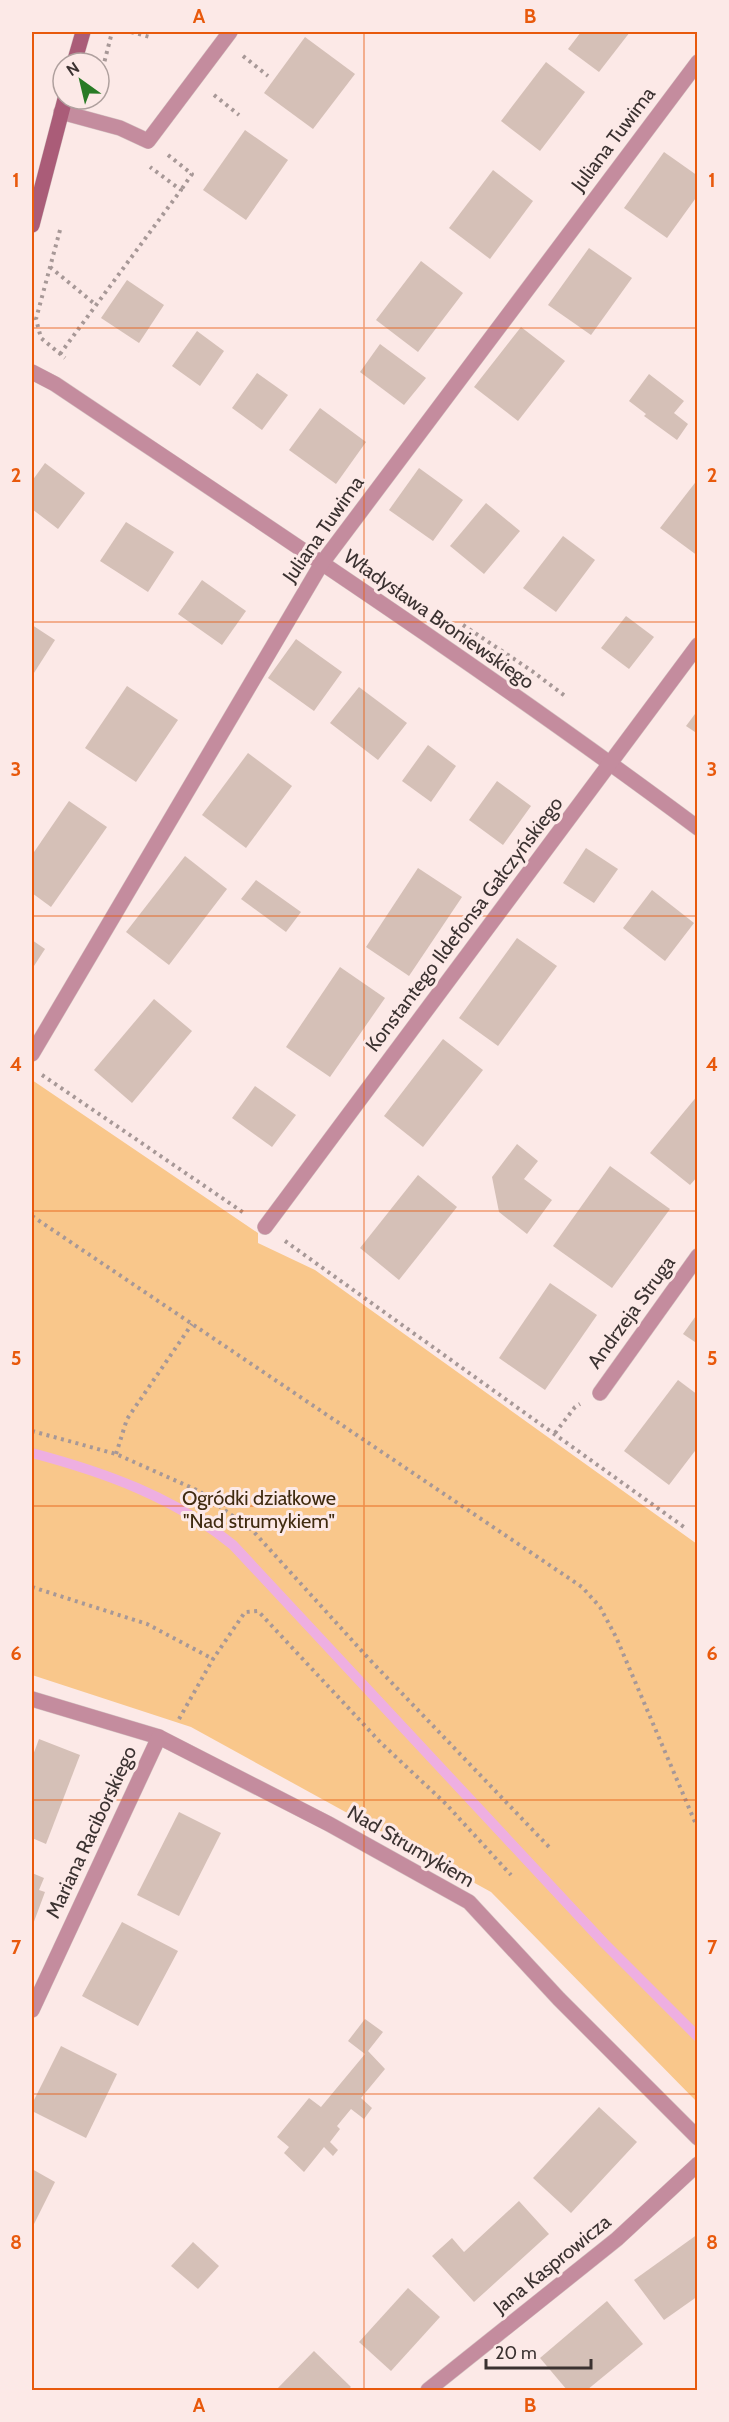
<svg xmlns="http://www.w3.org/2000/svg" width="729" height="2422" font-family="Cabin,sans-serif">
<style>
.green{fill:#f9c78b}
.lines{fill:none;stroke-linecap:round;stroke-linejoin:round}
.stream{stroke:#eeafe1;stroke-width:10}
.building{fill:#d5c0b7}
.street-casing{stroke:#d5c4c3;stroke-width:16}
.secondary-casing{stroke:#d5c4c3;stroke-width:16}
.path{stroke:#a79897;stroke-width:4;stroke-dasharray:3 4.5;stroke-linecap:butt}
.street{stroke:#c48c9e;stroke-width:15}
.secondary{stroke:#aa5c78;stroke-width:15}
.grid{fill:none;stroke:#e8590c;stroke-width:1.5;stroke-opacity:0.55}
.labels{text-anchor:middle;stroke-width:6;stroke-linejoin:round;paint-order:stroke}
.street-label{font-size:20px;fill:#3b3231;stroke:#fce9e7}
.park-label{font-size:20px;fill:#402b10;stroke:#fce9e7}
.neatline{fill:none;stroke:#e8590c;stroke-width:2}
.grid-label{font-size:20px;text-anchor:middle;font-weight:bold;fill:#e8590c}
</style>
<rect width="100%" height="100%" fill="#fce9e7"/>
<path class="green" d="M32 1080 258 1233V1243L315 1270 697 1544V2102L491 1892 191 1727 32 1675Z"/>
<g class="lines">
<path class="stream" d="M32 1453C104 1472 174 1497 233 1545L604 1943 698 2037"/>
</g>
<g class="building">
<path d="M581 32H630L599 72 568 49Z"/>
<path d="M305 37 355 74 313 129 264 93Z"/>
<path d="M546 62 585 92 540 151 501 121Z"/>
<path d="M245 130 288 160 246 220 203 190Z"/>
<path d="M664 152 698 176V195L667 238 624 208Z"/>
<path d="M493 170 533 201 490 259 449 228Z"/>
<path d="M589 248 632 278 591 335 548 305Z"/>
<path d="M421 261 463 293 418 352 376 320Z"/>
<path d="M127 280 164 305 139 343 101 318Z"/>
<path d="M521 327 565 361 518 421 474 387Z"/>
<path d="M197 331 224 351 200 386 172 366Z"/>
<path d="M380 344 426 378 404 405 360 372Z"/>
<path d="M257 373 288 395 262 430 232 408Z"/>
<path d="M649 374 684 401 674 413 688 424 677 440 644 416 646 414 629 401Z"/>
<path d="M320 408 366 442 336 484 289 450Z"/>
<path d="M45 463 85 493 58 529 32 509V481Z"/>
<path d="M419 468 463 500 433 541 389 510Z"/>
<path d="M698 479V556L660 528Z"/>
<path d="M486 503 520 531 484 574 450 546Z"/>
<path d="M126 522 174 552 148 592 100 561Z"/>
<path d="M563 536 595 560 556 612 523 588Z"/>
<path d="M202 580 246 611 222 645 178 614Z"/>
<path d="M626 616 654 637 629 669 601 648Z"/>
<path d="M32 625 55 640 32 676Z"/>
<path d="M296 639 342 672 314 711 268 678Z"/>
<path d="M127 686 178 720 136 782 85 748Z"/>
<path d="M359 687 407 723 378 760 330 723Z"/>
<path d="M698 710V734L686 726Z"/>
<path d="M428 745 456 766 431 802 402 781Z"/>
<path d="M248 753 292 786 246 848 202 815Z"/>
<path d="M497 781 531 806 503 845 469 820Z"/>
<path d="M69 801 107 827 51 907 32 893V855Z"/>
<path d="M586 848 618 869 594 903 563 883Z"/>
<path d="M185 856 227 889 169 965 126 932Z"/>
<path d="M418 868 462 897 409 976 366 947Z"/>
<path d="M256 880 301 912 286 932 241 899Z"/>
<path d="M652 890 694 923 665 961 623 928Z"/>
<path d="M517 938 557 966 498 1046 459 1018Z"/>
<path d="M32 940 45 949 32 969Z"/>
<path d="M340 967 385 998 330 1077 286 1047Z"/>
<path d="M154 999 192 1031 132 1103 94 1070Z"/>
<path d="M443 1039 483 1070 423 1147 384 1116Z"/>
<path d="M255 1086 296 1115 272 1147 232 1118Z"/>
<path d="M698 1095V1176L690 1185 650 1153Z"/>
<path d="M517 1144 538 1161 524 1179 552 1200 527 1234 499 1212 492 1177Z"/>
<path d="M610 1166 670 1209 612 1288 553 1246Z"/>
<path d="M418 1175 457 1207 399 1280 360 1248Z"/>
<path d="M550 1283 597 1315 545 1390 499 1358Z"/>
<path d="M698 1313V1344L683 1334Z"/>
<path d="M678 1380 698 1395V1447L669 1485 624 1451Z"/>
<path d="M39 1739 80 1755 46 1844 32 1838V1758Z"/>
<path d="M179 1812 221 1833 179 1916 137 1895Z"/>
<path d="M32 1873 44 1878 39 1890 45 1892 32 1927Z"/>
<path d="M122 1922 178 1951 138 2026 82 1996Z"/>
<path d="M365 2019 383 2032 368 2051 385 2069 361 2098 372 2108 364 2119 351 2109 337 2126 340 2129 330 2142 338 2150 333 2156 324 2147 304 2172 284 2153 289 2147 277 2137 309 2098 321 2107 365 2054 348 2041Z"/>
<path d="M61 2046 117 2074 86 2138 32 2111V2104Z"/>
<path d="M599 2107 637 2142 571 2213 533 2178Z"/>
<path d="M32 2169 55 2182 32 2228Z"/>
<path d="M519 2201 549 2234 474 2302 432 2256 452 2238 464 2252Z"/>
<path d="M698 2234V2296L664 2320 634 2280Z"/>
<path d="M193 2242 219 2266 198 2289 171 2266Z"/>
<path d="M408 2288 440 2317 391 2371 359 2342Z"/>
<path d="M607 2301 643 2344 587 2390H567L540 2358Z"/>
<path d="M314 2351 351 2387 348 2390H276Z"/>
</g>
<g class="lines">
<defs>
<g id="street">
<path d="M61 112 120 128 148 141 230 32"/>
<path d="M32 372 55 384C271 529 489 672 698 828"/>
<path d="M32 1054 322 563 698 62"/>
<path d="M265 1227 698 645"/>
<path d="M600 1393 698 1256"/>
<path d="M32 1699 159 1737 329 1824 469 1902 559 1999 698 2138"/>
<path d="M32 2010 159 1737"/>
<path d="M428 2390 617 2239 698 2164"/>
</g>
<g id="secondary">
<path d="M74 63 83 32"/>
<path d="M32 225 65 99"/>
</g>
</defs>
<use href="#street" class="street-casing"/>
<use href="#secondary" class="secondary-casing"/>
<g class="path">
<path d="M131 32 150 37"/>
<path d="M243 56 268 76"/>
<path d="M99 83 112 32"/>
<path d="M214 95 239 115"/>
<path d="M168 155 192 174 181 190"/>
<path d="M60 230 36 319 41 338 65 358"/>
<path d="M50 267 96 305"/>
<path d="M60 354 181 190 150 167"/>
<path d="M463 625 532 671 565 696"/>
<path d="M42 1075 244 1213"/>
<path d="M32 1216 582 1587 600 1607 616 1637 698 1829"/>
<path d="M285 1241 684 1527"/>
<path d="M32 1431 116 1454 199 1491 253 1531 370 1660 550 1848"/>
<path d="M555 1433 575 1407 580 1404"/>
<path d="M116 1454 127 1419 192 1324"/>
<path d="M32 1587 147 1624 213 1659"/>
<path d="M179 1719 213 1659 245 1612 258 1611 381 1743 446 1804 511 1875"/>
</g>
<use href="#street" class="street"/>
<use href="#secondary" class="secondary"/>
</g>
<path class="grid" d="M364 32V2390M32 328H698M32 622H698M32 916H698M32 1211H698M32 1506H698M32 1800H698M32 2094H698"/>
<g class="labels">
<g class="street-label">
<text transform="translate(613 139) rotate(-53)" y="7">Juliana Tuwima</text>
<text transform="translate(323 529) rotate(-55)" y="7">Juliana Tuwima</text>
<text transform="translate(439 619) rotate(35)" y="7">Władysława Broniewskiego</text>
<text transform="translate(464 924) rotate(-53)" y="7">Konstantego Ildefonsa Gałczyńskiego</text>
<text transform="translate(631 1312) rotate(-54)" y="7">Andrzeja Struga</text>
<text transform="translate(91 1832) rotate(-65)" y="7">Mariana Raciborskiego</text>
<text transform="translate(411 1846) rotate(30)" y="7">Nad Strumykiem</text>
<text transform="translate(552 2264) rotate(-39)" y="7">Jana Kasprowicza</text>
</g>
<g class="park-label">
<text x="259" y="1505">Ogródki działkowe<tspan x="259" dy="23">"Nad strumykiem"</tspan></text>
</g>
</g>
<rect width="729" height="2422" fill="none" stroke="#fce9e7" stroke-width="66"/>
<g transform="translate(81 81) rotate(326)"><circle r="28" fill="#fce9e7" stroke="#afa09e" stroke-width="1.5"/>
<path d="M0-4.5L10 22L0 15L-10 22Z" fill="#297b26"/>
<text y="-9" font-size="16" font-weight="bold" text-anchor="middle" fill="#3b3231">N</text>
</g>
<path d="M486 2359v9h105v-9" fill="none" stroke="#3b3231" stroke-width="3"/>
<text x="495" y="2359" font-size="18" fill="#3b3231" stroke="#fce9e7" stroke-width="4.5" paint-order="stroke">20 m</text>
<rect x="33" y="33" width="663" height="2356" class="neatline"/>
<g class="grid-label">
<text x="199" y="23">A</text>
<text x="530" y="23">B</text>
<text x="16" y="187">1</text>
<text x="712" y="187">1</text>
<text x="16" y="482">2</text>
<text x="712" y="482">2</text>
<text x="16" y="776">3</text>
<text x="712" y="776">3</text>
<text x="16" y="1071">4</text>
<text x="712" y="1071">4</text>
<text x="16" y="1365">5</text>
<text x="712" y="1365">5</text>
<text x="16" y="1660">6</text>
<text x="712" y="1660">6</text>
<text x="16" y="1954">7</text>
<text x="712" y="1954">7</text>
<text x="16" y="2249">8</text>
<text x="712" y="2249">8</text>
<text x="199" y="2412">A</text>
<text x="530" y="2412">B</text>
</g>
</svg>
